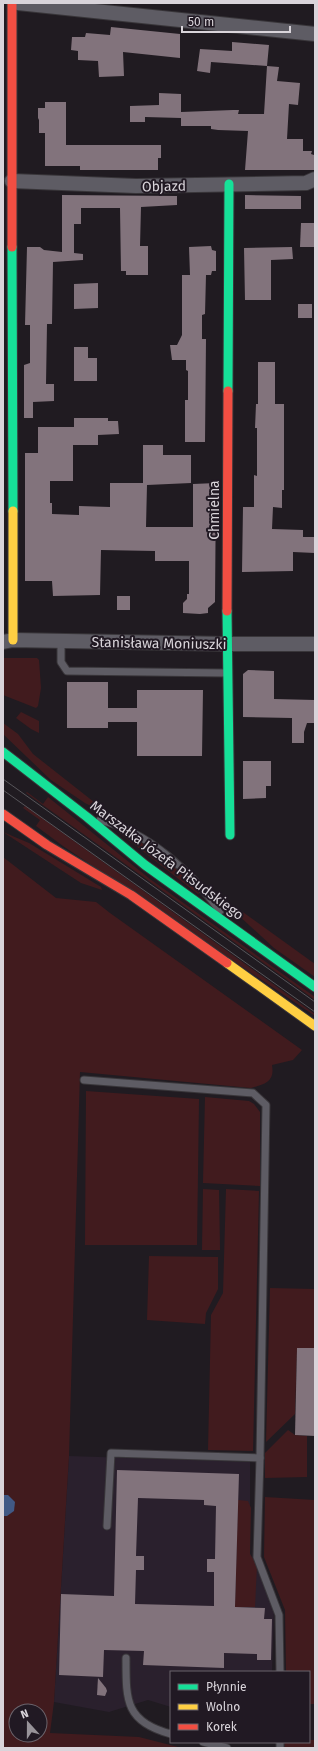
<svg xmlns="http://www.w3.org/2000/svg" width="318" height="1751" font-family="'Fira Sans',sans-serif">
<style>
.built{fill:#2a202d}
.green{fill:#411b1e;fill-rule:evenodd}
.water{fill:#415985}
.building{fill:#82737c;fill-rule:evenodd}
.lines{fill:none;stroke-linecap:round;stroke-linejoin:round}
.lane-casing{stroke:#39363a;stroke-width:9}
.street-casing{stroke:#39363a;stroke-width:16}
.fast-casing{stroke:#39363a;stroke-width:11}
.slow-casing{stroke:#39363a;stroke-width:11}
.jam-casing{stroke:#39363a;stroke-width:11}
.lane{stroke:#5e5c64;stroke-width:7}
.street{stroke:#5e5c64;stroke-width:14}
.fast{stroke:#16e098;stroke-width:9}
.slow{stroke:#ffcf43;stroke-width:9}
.jam{stroke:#f24e42;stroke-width:9}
.tram{stroke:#57555a;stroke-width:1}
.labels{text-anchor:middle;stroke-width:4;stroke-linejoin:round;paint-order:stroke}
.street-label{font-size:14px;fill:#d9d4da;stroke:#211923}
</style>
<rect width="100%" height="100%" fill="#201b21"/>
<path class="built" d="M69 1456 250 1462V1554L274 1608 272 1672H171V1707L148 1700 109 1712 54 1702Z"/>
<g class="green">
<path d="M3 658H37L39 660 41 688 38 706 36 708 3 695Z"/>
<path d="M21 712 39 721V733L31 729 16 718Z"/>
<path d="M3 723 18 734 33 754 113 817 85 803 51 780 3 734Z"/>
<path d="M27 792 43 804 48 797 150 879 315 997V1000L26 793Z"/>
<path d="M25 806 315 1014V1016L63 846 36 826 40 820 23 808Z"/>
<path d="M120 829C138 840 191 875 201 892L198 894 118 832Z"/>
<path d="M3 832 29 843 101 887 102 890 81 883Z"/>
<path d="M3 857 56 898 96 902 110 913 302 1050 293 1060 272 1065C275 1082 265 1084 251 1088L80 1072 69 1456 54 1702 50 1733 139 1737 182 1748H3ZM16 1711H40V1735H16Z"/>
<path d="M240 910 315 964V977L274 948 237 914Z"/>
<path d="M86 1091 199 1099 197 1245H85Z"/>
<path d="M205 1097 249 1101 254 1104 260 1112V1186L203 1183Z"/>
<path d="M203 1189 219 1190 220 1250H202Z"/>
<path d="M226 1189 259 1191 253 1451 208 1450 211 1315 223 1293Z"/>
<path d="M149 1256 218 1257V1289L206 1313 205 1324 147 1320Z"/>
<path d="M270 1288 315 1289V1348H297L295 1414 266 1442Z"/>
<path d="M288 1430 295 1435 307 1436V1477L265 1478V1453Z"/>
<path d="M265 1497 315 1500V1704H309V1672H286L285 1610 264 1557Z"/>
<path d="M238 1500 248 1501 251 1508 250 1554 257 1565 255 1607H235Z"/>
<path d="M309 1740H315V1748H285L284 1742H309Z"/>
</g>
<path class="water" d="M3 1495H8L15 1502 14 1511 7 1516H3Z"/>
<g class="building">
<path d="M111 27 180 34V58L123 52 124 76 99 77 98 61 78 60V51L71 50 72 37H85L86 33 110 35Z"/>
<path d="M232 42 269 45 267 66 211 62 210 73 197 71 200 49 232 51Z"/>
<path d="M267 66 279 67 277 81 300 83 298 105 289 104 287 139H303V151H312L311 154 314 155V170H245L248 131 218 130 211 129V126H181V118L145 117V122H130V106L159 105V93L181 94V112L233 110H239L238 114H264Z"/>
<path d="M45 102H66V145H161V158H158V170H80V166H45V133H39V120L38 118V108H45Z"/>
<path d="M62 195 177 196V205L141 207 140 246H148V275H126V271H121L120 208H81V224H74V253L83 254V260L53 262 52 324H47L46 384H54V401L33 402V418H24V365L30 363V325H25L27 247H40L44 250 62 252Z"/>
<path d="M245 195 301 196V209H245Z"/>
<path d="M301 223H315V247H300Z"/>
<path d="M211 246 212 250 216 251V271H212L211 275H206L205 314 202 315V339H206L205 442H185V400H188V371L186 370V360H172L170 345H177L182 335V275H190L189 247Z"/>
<path d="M292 247 293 259 271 260V300H245L244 248Z"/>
<path d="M98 283V308L74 309V284Z"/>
<rect x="298" y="304" width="14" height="14"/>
<path d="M74 347H88V358H97V381H74Z"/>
<path d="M258 362H275V404H284V490H282V508L273 507 272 529 303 530V537H315V553L293 552V571L242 572 243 507H254V475L257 476V428H255L256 404H258Z"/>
<path d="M74 418H108V421H118L119 434 98 435V445H73V481H50V503H52V514L79 515V506L110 507V483H143V445H163V455H191V483L147 485 146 527H193V484L216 483 215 602 208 608V613L200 614 183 613V603L187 599V594H189V561H155V551L101 550 100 595 53 596 52 581H25V453H38V427H74Z"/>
<rect x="117" y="596" width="13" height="14"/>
<path d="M248 670 274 671V699L315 700V723H307L304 732V743H292V718L243 717V674Z"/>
<path d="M67 682H108V708H137V690H203L202 756H137V722H108V728H67Z"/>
<path d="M243 761H271V786H266V798L243 799Z"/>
<path d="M297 1348H315V1436L295 1435Z"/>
<path d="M117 1470 239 1474 235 1607 265 1608 264 1619H272L271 1660H257V1654L224 1653V1668L143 1665 144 1651 104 1650 103 1677 59 1675 61 1594 114 1596ZM138 1498 204 1500V1505L216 1506 215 1559H207V1572H214V1606L135 1604 136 1570H144V1556H136Z"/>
<path d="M98 1678 106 1688 107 1691 105 1696 97 1695Z"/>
</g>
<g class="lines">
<defs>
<g id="lane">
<path d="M61 641V662L67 671 227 673"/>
<path d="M100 820C148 832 191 872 220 911"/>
<path d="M84 1080 253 1093 266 1105 260 1458 257 1557 279 1615 280 1672"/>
<path d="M107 1526 111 1453 260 1458"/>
<path d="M126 1658C126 1700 125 1722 171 1734"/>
<path d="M203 1742 227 1748"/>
<path d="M280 1742V1748"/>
</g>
<g id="street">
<path d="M18 3 315 34"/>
<path d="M12 181 136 186 306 183 315 179"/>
<path d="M3 642 13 640 227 644H315"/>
</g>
<g id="fast">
<path d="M12 247 13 511"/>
<path d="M228 391 229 184"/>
<path d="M227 611 230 835"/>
<path d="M3 752 87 817 145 865 315 987"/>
</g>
<g id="slow">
<path d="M13 511V640"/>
<path d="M227 963 315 1026"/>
</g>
<g id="jam">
<path d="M12 3V247"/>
<path d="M227 611 228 391"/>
<path d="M3 814 47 845 131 895 227 963"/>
</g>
</defs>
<use href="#lane" class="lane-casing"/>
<use href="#street" class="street-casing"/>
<use href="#fast" class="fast-casing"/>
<use href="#slow" class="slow-casing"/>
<use href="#jam" class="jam-casing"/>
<use href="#lane" class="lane"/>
<use href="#street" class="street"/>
<use href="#fast" class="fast"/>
<use href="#slow" class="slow"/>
<use href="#jam" class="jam"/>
<g class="tram">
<path d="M3 779 315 1002"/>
<path d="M3 790 315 1012"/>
</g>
</g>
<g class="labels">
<g class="street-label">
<text transform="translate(164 186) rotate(-1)" y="5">Objazd</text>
<text transform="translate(214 510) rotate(-90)" y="5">Chmielna</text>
<text transform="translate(159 643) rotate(1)" y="5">Stanisława Moniuszki</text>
<text transform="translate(167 860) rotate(37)" y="5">Marszałka Józefa Piłsudskiego</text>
</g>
</g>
<rect width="318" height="1751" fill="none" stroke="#d9d4da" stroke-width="8"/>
<rect x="170" y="1671" width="140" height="72" fill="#211923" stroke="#6b646c"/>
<rect x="178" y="1684" width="20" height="6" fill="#16e098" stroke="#6b646c"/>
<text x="206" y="1691" font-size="12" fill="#d9d4da">Płynnie</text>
<rect x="178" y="1704" width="20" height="6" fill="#ffcf43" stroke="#6b646c"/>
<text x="206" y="1711" font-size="12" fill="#d9d4da">Wolno</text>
<rect x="178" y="1724" width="20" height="6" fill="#f24e42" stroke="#6b646c"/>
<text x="206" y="1731" font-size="12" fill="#d9d4da">Korek</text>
<g transform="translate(28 1723) rotate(339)"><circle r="19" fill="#211923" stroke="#6b646c"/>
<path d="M0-3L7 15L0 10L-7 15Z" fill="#989399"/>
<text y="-6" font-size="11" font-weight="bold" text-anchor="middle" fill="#d9d4da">N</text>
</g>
<path d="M182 26v6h108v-6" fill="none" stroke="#d9d4da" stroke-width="2"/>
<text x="188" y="26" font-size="12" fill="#d9d4da" stroke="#211923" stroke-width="3" paint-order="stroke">50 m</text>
</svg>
